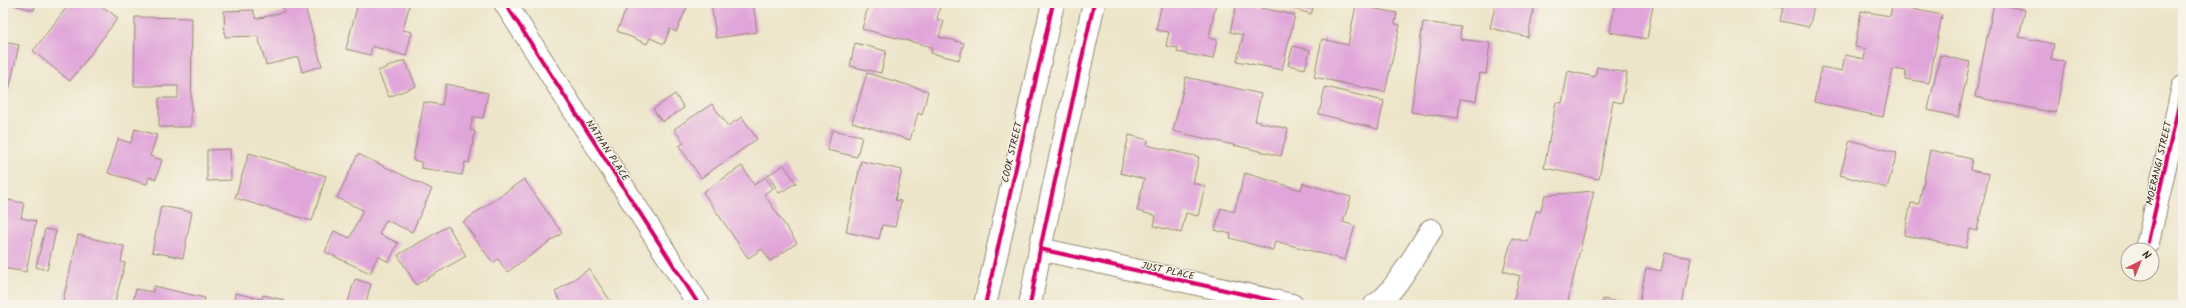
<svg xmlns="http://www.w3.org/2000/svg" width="2186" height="308" font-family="Kalam,sans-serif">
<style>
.building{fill:#e1a6d9}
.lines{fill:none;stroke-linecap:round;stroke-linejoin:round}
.minor-casing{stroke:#948874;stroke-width:24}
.minor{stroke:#fff;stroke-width:22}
.cycleway-casing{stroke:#f7f3e8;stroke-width:6}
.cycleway{stroke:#d6006c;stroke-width:4}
.labels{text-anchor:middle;stroke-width:3;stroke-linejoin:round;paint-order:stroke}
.street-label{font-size:10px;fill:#3b2a1e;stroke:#f7f3e8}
</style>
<rect width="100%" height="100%" fill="#f7f3e8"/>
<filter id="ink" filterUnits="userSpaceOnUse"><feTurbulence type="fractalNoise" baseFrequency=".025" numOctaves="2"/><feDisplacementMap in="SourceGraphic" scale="8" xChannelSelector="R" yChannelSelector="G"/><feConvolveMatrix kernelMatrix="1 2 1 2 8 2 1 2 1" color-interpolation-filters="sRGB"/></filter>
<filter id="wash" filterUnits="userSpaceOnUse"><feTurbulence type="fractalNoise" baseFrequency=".012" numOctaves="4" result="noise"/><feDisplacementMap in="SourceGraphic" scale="16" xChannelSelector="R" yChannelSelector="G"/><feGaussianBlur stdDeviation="0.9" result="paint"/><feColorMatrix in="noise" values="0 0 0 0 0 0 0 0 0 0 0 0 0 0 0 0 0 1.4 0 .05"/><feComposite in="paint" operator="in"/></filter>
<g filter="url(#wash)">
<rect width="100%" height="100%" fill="#ede5c9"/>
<g id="blocks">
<g class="building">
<path d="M13 3H36L34 10 13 5Z"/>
<path d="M70 3H98L118 18 70 81 33 51Z"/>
<path d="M282 3H304L322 66 302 72 298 57 266 65 258 36 225 37 224 11 253 10 256 19 284 12Z"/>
<path d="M358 3H410L403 30 412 32 406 56 372 46 370 55 346 49Z"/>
<path d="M629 3H689L676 32 670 29 664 44 650 38 647 44 617 31Z"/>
<path d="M711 3H753L757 32 716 38Z"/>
<path d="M869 3H941L937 19 944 21 939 37 964 43 959 60 931 53 932 47 862 29Z"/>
<path d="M1162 3H1216L1209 38 1217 40 1213 59 1177 52 1178 48 1166 46 1169 32 1156 30Z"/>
<path d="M1237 3 1295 15 1282 70 1237 61 1243 35 1230 32Z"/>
<path d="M1282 3H1315L1311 14 1281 5Z"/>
<path d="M1496 3H1535L1528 37 1490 28Z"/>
<path d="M1612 3 1653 5 1647 39 1610 32 1615 4Z"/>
<path d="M1815 3 1809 27 1780 21 1783 8 1763 4Z"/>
<path d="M1994 3 2025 10 2019 37 2054 44 2051 59 2065 62 2056 113 1975 97Z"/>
<path d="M1356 5 1397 13 1395 24 1400 25 1385 92 1314 77 1322 39 1348 45Z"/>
<path d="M1892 5 1942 15 1929 83 1905 79 1906 71 1893 69 1883 117 1814 102 1821 67 1842 71 1845 55 1864 59 1866 49 1855 47 1861 11 1890 16Z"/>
<path d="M135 17 192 18 191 127H159V98H178V86H134Z"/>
<path d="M1423 22 1461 27 1460 39 1490 43 1486 74 1480 73 1476 101 1460 99 1458 118 1411 112Z"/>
<path d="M3 42 19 45 9 90 3 88Z"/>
<path d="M855 43 886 51 881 73 850 66Z"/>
<path d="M1293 46 1310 50 1305 69 1288 65Z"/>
<path d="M1940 55 1970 62 1958 117 1928 110Z"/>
<path d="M405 60 416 86 389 97 378 71Z"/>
<path d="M1597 67 1627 73 1622 103 1613 101 1599 179 1544 168 1556 102 1562 103 1568 71 1595 77Z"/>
<path d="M867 73 928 91 922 115 918 113 910 140 852 122Z"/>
<path d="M1186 77 1261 94 1255 121 1288 129 1281 156 1173 131Z"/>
<path d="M446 84 488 93 483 118 473 117 470 130 475 131 469 163 465 162 462 175 421 168V162L413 160 424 102 442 105Z"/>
<path d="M1325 87 1384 101 1378 129 1319 114Z"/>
<path d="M675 94 684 108 662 122 653 109Z"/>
<path d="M712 104 728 126 742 117 757 139 701 178 679 146 684 143 674 129Z"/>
<path d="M135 129 157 135 150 156 162 160 156 179 149 177 147 184 108 173 118 139 131 143Z"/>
<path d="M832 130 862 136 857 157 827 150Z"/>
<path d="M1129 135 1148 140 1147 145 1199 157 1193 183 1205 186 1198 216 1186 213 1181 233 1154 226 1156 216 1137 211 1144 179 1120 173Z"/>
<path d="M1850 140 1897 153 1887 188 1840 175Z"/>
<path d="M230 149 231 180 207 181V150Z"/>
<path d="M1930 150 1972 159 1970 170 1989 174 1977 231 1970 229 1966 248 1904 235 1911 203 1919 204Z"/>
<path d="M249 153 326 176 312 221 235 198Z"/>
<path d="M358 154 432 189 412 232 386 220 379 234 398 243 389 262 378 256 370 273 325 252 334 231 350 238 363 210 337 198Z"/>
<path d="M861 161 902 170 895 200 901 201 895 227 882 225 879 239 846 232Z"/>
<path d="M784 165 796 183 779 193 768 175Z"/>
<path d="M742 166 754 185 765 177 773 188 764 194 797 243 770 261 762 249 748 258 703 192Z"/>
<path d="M1245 173 1301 190 1303 183 1351 197 1343 222 1355 226 1345 260 1275 241 1273 250 1230 238 1231 234 1215 230 1221 208 1234 212Z"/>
<path d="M524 179 562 233 507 272 498 259 493 263 463 222Z"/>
<path d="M1594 191 1567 305H1512L1520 276 1503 271 1512 238 1528 242 1536 211 1540 212 1545 195Z"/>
<path d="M3 199 24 203 21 218 36 221 26 272 3 268Z"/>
<path d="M161 206 192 212 183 258 152 252Z"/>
<path d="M448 226 466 256 416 285 398 255Z"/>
<path d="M45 229 56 231 47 270 36 267Z"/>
<path d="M78 235 124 246 121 262 125 263 115 302 119 303 118 305H62Z"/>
<path d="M1665 253 1691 258 1682 305H1639L1646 268 1661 271Z"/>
<path d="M589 269 613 305H563L555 292Z"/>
<path d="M355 279 371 284 365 305H347Z"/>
<path d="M154 286 205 298 203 305H132L136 289 153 292Z"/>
<path d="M235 293 262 299 263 295 284 300 283 305H233Z"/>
<path d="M1603 299 1627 304V305H1602Z"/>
</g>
</g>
</g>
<g filter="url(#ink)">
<use href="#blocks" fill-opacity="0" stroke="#948874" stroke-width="1"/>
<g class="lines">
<defs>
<g id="minor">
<path d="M505 3 699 305"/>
<path d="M2148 242 2183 87"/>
<path d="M1040 249 1292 305"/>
<path d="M985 305 1053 3"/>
<path d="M1030 305 1040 249 1094 3"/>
<path d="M1375 305C1392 297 1419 248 1431 230"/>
</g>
</defs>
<use href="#minor" class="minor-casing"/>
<use href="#minor" class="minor"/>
<defs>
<g id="cycleway">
<path d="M505 3 699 305"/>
<path d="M2148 242 2183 87"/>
<path d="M1040 249 1292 305"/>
<path d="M985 305 1053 3"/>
<path d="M1030 305 1040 249 1094 3"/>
</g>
</defs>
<use href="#cycleway" class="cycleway-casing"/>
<use href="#cycleway" class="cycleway"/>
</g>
</g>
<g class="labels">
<g class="street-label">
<text transform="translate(608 150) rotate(57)" y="4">NATHAN PLACE</text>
<text transform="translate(1011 152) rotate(-77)" y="4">COOK STREET</text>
<text transform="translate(2158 163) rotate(-77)" y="4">MOERANGI STREET</text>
<text transform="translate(1168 270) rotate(12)" y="4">JUST PLACE</text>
</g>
</g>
<rect width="2186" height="308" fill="none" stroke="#f7f3e8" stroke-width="16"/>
<g transform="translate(2140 262) rotate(43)"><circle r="19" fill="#f7f3e8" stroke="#aca397"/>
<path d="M0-3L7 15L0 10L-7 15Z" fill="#d1495b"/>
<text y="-6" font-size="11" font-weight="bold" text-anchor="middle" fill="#3b2a1e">N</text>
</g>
</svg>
